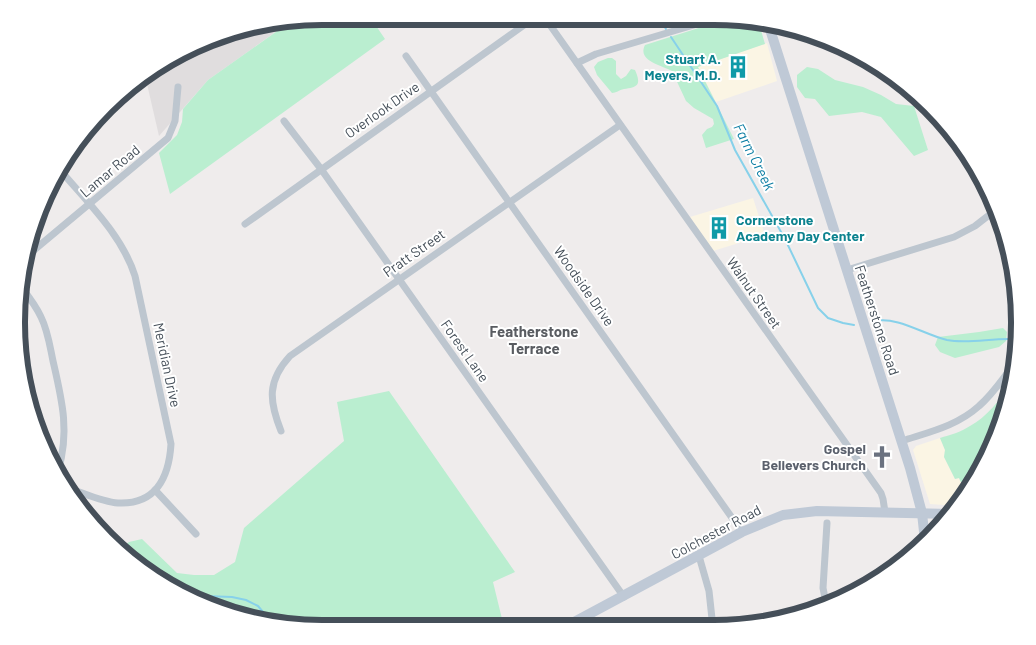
<svg xmlns="http://www.w3.org/2000/svg" width="1036" height="645" font-family="Barlow,sans-serif">
<style>
.commercial{fill:#fbf5e4}
.education{fill:#e0ddde}
.green{fill:#baeed0}
.lines{fill:none;stroke-linecap:round;stroke-linejoin:round}
.stream{stroke:#87d1ea;stroke-width:2}
.street{stroke:#bdc6cf;stroke-width:7}
.secondary{stroke:#bfc9d6;stroke-width:10}
.labels{text-anchor:middle;stroke-width:4;stroke-linejoin:round;paint-order:stroke}
.culture-label{font-size:14px;font-weight:bold;fill:#0d838f;stroke:#fff;text-anchor:end}
.street-label{font-size:14px;fill:#454f59;stroke:#fff}
.worship-label{font-size:14px;font-weight:bold;fill:#5b616d;stroke:#fff;text-anchor:end}
.water-label{font-size:15px;font-style:italic;fill:#0d7ea4;stroke:#fff}
.neighbourhood-label{font-size:15px;font-weight:bold;fill:#595c61;stroke:#fff}
.rim{fill:none;stroke:#454f59;stroke-width:6}
</style>
<rect width="100%" height="100%" fill="#efecec"/>
<g class="commercial">
<path d="M767 43 777 81 716 102 698 67Z"/>
<path d="M753 198 765 235 713 251 690 217Z"/>
<path d="M940 438 945 450 944 457 955 479 959 478 965 491 958 506 930 504 913 450 916 446Z"/>
</g>
<path class="education" d="M291 21 208 80 159 136 147 84 118 107 117 101 152 68 224 32Z"/>
<g class="green">
<path d="M323 16 370 17 385 39 170 194 159 153 177 135 182 122 183 109 208 80 287 24 291 21Z"/>
<path d="M727 19 758 20 765 44 698 67 734 139 706 148 702 135 707 129 712 127 714 124 713 119 694 108 686 101 672 71C661 65 637 61 645 45Z"/>
<path d="M608 58H612L616 61V74L621 79 626 76 631 69 635 70C642 86 637 87 624 89 619 90 616 93 612 93L597 75 594 67 598 62Z"/>
<path d="M807 67 818 69 835 80 863 87 881 95 896 104 914 106 928 150 914 156 881 117 862 112 829 116 815 99 805 98 797 87V75Z"/>
<path d="M1003 328 1007 332 1006 341 999 347 955 358 940 352 935 345 938 337 979 332Z"/>
<path d="M1010 386 1009 402 965 491 959 478 955 479 944 457 945 450 940 438C950 435 961 432 970 426 987 417 999 400 1010 386Z"/>
<path d="M389 391 515 572 493 582 504 627 283 626 205 605 136 565 120 549 129 542 142 539 177 573 194 575H214L235 562 244 528 344 441 337 402Z"/>
</g>
<g class="lines">
<g class="stream">
<path d="M659 18 666 29"/>
<path d="M671 37 717 106 735 150 785 239 818 308 828 318 843 323 854 325"/>
<path d="M875 321C897 316 925 335 947 340 968 344 991 338 1013 339"/>
<path d="M162 581 205 596 232 597 246 600 258 606 273 624"/>
</g>
<g class="street">
<path d="M545 18 881 493 883 499 885 512"/>
<path d="M219 42 232 31"/>
<path d="M406 56 742 532"/>
<path d="M577 63 596 54 714 19"/>
<path d="M284 121 321 169 624 597"/>
<path d="M61 171C88 203 122 235 135 276L171 444C169 477 156 505 118 503 101 502 82 492 65 487"/>
<path d="M245 224 534 18"/>
<path d="M27 256 168 138 175 121 178 87"/>
<path d="M847 270 954 237 975 226 993 212"/>
<path d="M22 288C29 297 36 306 41 317 48 331 50 347 53 361 62 400 70 432 58 471"/>
<path d="M281 431C269 401 267 381 290 356L620 125"/>
<path d="M902 441C929 432 957 426 979 406 992 395 1001 381 1012 367"/>
<path d="M155 490 196 534"/>
<path d="M699 556 709 591 713 628"/>
<path d="M826 603 823 588 827 523"/>
</g>
<g class="secondary">
<path d="M768 23 910 468 922 513 925 541"/>
<path d="M565 627 742 532 783 515 817 511 951 514"/>
</g>
</g>
<defs>
<symbol id="building-bare" viewBox="-9 -9 18 18"><path d="M-4-6H4V6H1V3H-1V6H-4ZM-2.5-4.3h1.7v1.8h-1.7ZM.8-4.3h1.7v1.8H.8ZM-2.5-1h1.7V.8h-1.7ZM.8-1h1.7V.8H.8Z" fill="#0f9aa8" stroke="#fff" stroke-width="2.5" paint-order="stroke"/></symbol>
<symbol id="church-bare" viewBox="-9 -9 18 18"><path d="M-1.2-6h2.4v3.5h3.3v2.4h-3.3V6h-2.4V-.1h-3.3v-2.4h3.3Z" fill="#6b7280" stroke="#fff" stroke-width="2.5" paint-order="stroke"/></symbol>
</defs>
<g fill-rule="evenodd">
<use href="#building-bare" x="722" y="51" width="32" height="32"/>
<use href="#building-bare" x="703" y="212" width="32" height="32"/>
<use href="#church-bare" x="866" y="441" width="32" height="32"/>
</g>
<g class="labels">
<g class="culture-label">
<text x="721" y="64">Stuart A.<tspan x="721" dy="16">Meyers, M.D.</tspan></text>
<text x="736" y="225" text-anchor="start">Cornerstone<tspan x="736" dy="16">Academy Day Center</tspan></text>
</g>
<g class="street-label">
<text transform="translate(382 110) rotate(-35)" y="5">Overlook Drive</text>
<text transform="translate(110 171) rotate(-40)" y="5">Lamar Road</text>
<text transform="translate(414 253) rotate(-35)" y="5">Pratt Street</text>
<text transform="translate(584 286) rotate(55)" y="5">Woodside Drive</text>
<text transform="translate(754 293) rotate(55)" y="5">Walnut Street</text>
<text transform="translate(877 320) rotate(72)" y="5">Featherstone Road</text>
<text transform="translate(465 351) rotate(55)" y="5">Forest Lane</text>
<text transform="translate(167 365) rotate(78)" y="5">Meridian Drive</text>
<text transform="translate(716 532) rotate(-28)" y="5">Colchester Road</text>
</g>
<g class="worship-label">
<text x="866" y="454">Gospel<tspan x="866" dy="16">Believers Church</tspan></text>
</g>
<g class="water-label">
<text transform="translate(754 157) rotate(63)" y="5">Farm Creek</text>
</g>
<g class="neighbourhood-label">
<text x="534" y="337">Featherstone<tspan x="534" dy="17">Terrace</tspan></text>
</g>
</g>
<path d="M0 0H1036V645H0ZM322 25H714A297 297 0 0 1 1011 322V323A297 297 0 0 1 714 620H322A297 297 0 0 1 25 323V322A297 297 0 0 1 322 25Z" fill="#fff" fill-rule="evenodd"/>
<path class="rim" d="M322 25H714A297 297 0 0 1 1011 322V323A297 297 0 0 1 714 620H322A297 297 0 0 1 25 323V322A297 297 0 0 1 322 25Z"/>
</svg>
